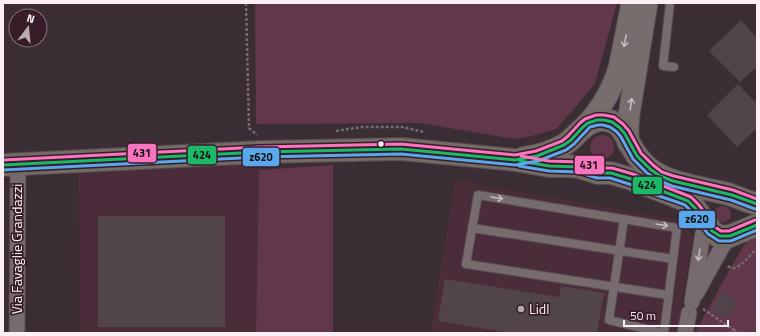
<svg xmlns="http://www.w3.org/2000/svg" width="760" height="336" font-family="'Titillium Web',sans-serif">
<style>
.built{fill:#4a2c3a}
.green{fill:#62374b}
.building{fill:#51454b}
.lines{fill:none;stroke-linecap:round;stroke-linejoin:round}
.lane-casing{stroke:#56494f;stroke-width:10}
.street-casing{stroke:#56494f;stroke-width:17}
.secondary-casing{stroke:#56494f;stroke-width:23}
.primary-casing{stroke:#56494f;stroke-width:24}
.path{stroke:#756b70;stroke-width:2.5;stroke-dasharray:3 2;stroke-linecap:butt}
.lane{stroke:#766c70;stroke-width:8}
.street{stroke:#766c70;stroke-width:15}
.secondary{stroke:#766d6d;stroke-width:21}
.primary{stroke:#736b66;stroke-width:22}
.bus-1-casing{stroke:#361d29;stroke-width:6}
.bus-2-casing{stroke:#361d29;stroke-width:6}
.bus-3-casing{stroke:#361d29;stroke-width:6}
.bus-1{stroke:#1ab867;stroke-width:3}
.bus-2{stroke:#5aa8eb;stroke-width:3}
.bus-3{stroke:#fc73be;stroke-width:3}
.oneway{stroke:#c7bbbf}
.oneway2{stroke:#c7bbc0}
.bus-dot{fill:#fdeff5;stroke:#361d29;stroke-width:1.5}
.poi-dot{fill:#b9abb1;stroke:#361d29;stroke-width:1.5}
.labels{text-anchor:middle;stroke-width:3.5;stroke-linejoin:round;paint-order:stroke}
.street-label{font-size:14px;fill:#fdeff5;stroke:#361d29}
.poi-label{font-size:14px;fill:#fdeff5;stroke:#361d29;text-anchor:start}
.line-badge{stroke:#361d29;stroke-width:1.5}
.pale-badge-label{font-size:11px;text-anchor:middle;font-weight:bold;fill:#111}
</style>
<rect width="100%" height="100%" fill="#3b2d34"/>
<g class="built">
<path d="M258 160 259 170 256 333H81L78 170Z"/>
<path d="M455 180 679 220 692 235 678 333H430Z"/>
</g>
<g class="green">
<path d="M255 3H617L595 83 574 109 556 129 536 135 515 139 420 123 256 124Z"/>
<circle cx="602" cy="147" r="12"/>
<path d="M333 165V333H256L259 170Z"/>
<circle cx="723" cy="214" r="8"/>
<path d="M757 232V333H695L731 267 743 247Z"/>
</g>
<g class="building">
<path d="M741 20 757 38V67L740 82 709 51Z"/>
<path d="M738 84 757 104V128L737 147 707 115Z"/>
<rect x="98" y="216" width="127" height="111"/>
<path d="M445 279 559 297 561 286 604 293 597 333H511L438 321Z"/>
<path d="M721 292 738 301 728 319 711 310Z"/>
</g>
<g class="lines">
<defs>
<g id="lane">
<path d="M670 3 663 66 674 67"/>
<path d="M624 219 609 320 662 333"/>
<path d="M472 228 673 259"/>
<path d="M664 333 677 228 478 195 466 264 668 295"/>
</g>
<g id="street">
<path d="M696 294 722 247 726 242 734 234"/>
<path d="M692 302 704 227 702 217"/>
<path d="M17 333 18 165"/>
<path d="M685 333 689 313"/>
</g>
<g id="secondary">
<path d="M584 127C601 109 611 92 619 68L632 3"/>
<path d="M628 143V128L629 115 647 3"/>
</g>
<g id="primary">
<path d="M524 158C538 156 551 152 564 145 577 137 584 121 601 120 622 119 625 137 634 151 638 158 644 164 650 169 668 184 705 188 728 194 738 197 747 202 757 204"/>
<path d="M3 165 261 152 401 149 515 160 549 166H567L579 167 598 173H611L631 179 685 200 695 208 712 231 718 236 723 237 730 236 757 225"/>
</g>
</defs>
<use href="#lane" class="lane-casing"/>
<use href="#street" class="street-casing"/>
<use href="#secondary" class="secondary-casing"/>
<use href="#primary" class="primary-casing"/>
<g class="path">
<path d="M246 3 249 128 257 135"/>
<path d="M336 131 362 127H402L424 132"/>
<path d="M728 266C729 267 732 268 734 268 740 268 751 254 757 249"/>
<path d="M703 309 734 330"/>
<path d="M729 333 734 330 740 333"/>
</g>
<use href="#lane" class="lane"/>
<use href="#street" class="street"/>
<use href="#secondary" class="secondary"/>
<use href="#primary" class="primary"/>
<defs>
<g id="bus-1">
<path d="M520 161 549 166 579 167 598 173H611L631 179 688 201 695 208 712 231 720 236H730L757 225"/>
<path d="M3 165 261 152 401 149 515 160 537 156 564 145 571 140 583 127 588 123 597 120H604L612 122 620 128 625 134 637 156 650 169 660 176 673 181 732 195 757 204"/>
</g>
<g id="bus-2">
<path d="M519 166 549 171 578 172 597 178H610L629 184 653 194 677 202 685 205 691 211 708 234 719 241H731L757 230"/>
<path d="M3 170 261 157 401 154 515 165 538 161 566 150 574 144 590 127 598 125H603L610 127 617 132 621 137 633 159 647 173 658 180 672 186 731 200 755 209"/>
</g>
<g id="bus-3">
<path d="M521 156 549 161 580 162 599 168H612L633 174 691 197 699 205 715 227 721 231H729L755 220"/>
<path d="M3 160 261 147 401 144 515 155 536 151 562 141 568 136 580 123 585 119 596 115H604L614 117 623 124 629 131 641 153 653 165 662 172 674 176 733 190 757 199"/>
</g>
</defs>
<use href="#bus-1" class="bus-1-casing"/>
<use href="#bus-2" class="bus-2-casing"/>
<use href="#bus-3" class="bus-3-casing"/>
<use href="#bus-1" class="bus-1"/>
<use href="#bus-2" class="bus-2"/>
<use href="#bus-3" class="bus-3"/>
</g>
<defs><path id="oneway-shaft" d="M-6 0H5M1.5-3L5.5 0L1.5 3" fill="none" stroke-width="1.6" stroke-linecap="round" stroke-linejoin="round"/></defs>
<g class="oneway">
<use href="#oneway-shaft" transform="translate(625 41) rotate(101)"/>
<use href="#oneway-shaft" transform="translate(631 104) rotate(-82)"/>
</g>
<g class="oneway2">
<use href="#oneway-shaft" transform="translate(497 198) rotate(9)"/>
<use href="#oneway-shaft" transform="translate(662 225) rotate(9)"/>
<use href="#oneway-shaft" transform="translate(699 255) rotate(99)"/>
</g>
<circle class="bus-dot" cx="381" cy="144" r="3.5"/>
<circle class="poi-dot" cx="521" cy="309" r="4"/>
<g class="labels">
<g class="street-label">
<text transform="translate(17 249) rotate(-90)" y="5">Via Favaglie Grandazzi</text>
</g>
<g class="poi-label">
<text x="529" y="314">Lidl</text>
</g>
</g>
<g class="line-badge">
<rect x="127" y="143" width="30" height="20" rx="4" fill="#fc73be"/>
<rect x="187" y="145" width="30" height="20" rx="4" fill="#1ab867"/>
<rect x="242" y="147" width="38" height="20" rx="4" fill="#5aa8eb"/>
<rect x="574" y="155" width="31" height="20" rx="4" fill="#fc73be"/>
<rect x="632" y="176" width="31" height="19" rx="4" fill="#1ab867"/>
<rect x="678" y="210" width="38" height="19" rx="4" fill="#5aa8eb"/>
</g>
<g class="pale-badge-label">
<text x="142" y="157">431</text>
<text x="202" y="159">424</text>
<text x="261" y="161">z620</text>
<text x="589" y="169">431</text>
<text x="647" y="189">424</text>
<text x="697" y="223">z620</text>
</g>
<rect width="760" height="336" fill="none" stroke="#fdeff5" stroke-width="8"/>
<g transform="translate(28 28) rotate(16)"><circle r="19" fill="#361d29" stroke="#86717b"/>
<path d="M0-3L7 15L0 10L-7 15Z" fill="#b9abb1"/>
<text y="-6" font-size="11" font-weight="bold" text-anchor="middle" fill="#fdeff5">N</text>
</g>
<path d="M624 320v6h104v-6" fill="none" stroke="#fdeff5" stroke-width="2"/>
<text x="630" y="320" font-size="12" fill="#fdeff5" stroke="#361d29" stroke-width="3" paint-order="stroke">50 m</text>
</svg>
